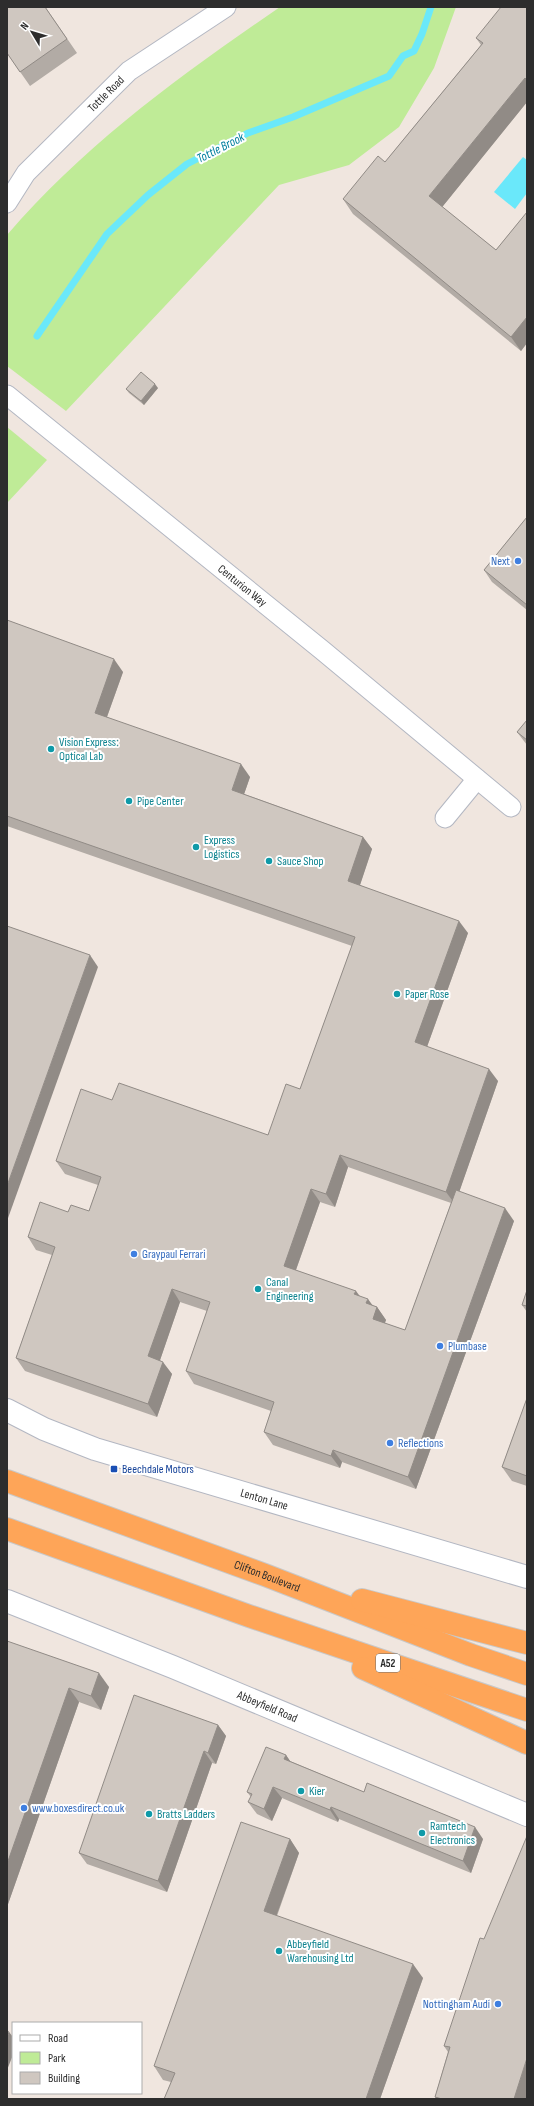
<svg xmlns="http://www.w3.org/2000/svg" width="534" height="2106" font-family="'Sofia Sans Condensed',sans-serif">
<style>
.green{fill:#bfeb97}
.water{fill:#6ae8fa}
.lines{fill:none;stroke-linecap:round;stroke-linejoin:round}
.stream{stroke:#6ae8fa;stroke-width:7}
.minor-casing{stroke:#b3b7c2;stroke-width:21}
.tertiary-casing{stroke:#b3b7c2;stroke-width:24}
.trunk-casing{stroke:#c8c8c8;stroke-width:24}
.minor{stroke:#fff;stroke-width:19}
.tertiary{stroke:#fff;stroke-width:22}
.trunk{stroke:#fea558;stroke-width:22}
.wall{fill:#b2aba5;fill-rule:evenodd}
.shaded-wall{fill:#918b86}
.building{fill:#cfc7c0;stroke:#918b86}
.shop-dot{fill:#3f7fe0;stroke:#fff;stroke-width:1.5}
.culture-dot{fill:#0f9aa8;stroke:#fff;stroke-width:1.5}
.transit-dot{fill:#1a4fb4;stroke:#fff;stroke-width:1.5}
.labels{text-anchor:middle;stroke-width:4;stroke-linejoin:round;paint-order:stroke}
.shield{fill:#fff;stroke:#6c6c6c;stroke-width:1}
.shield-label{font-size:11px;font-weight:bold;fill:#2d2d2d}
.street-label{font-size:12px;fill:#2d2d2d;stroke:#fff}
.shop-label{font-size:12px;fill:#366cbe;stroke:#fff;text-anchor:start}
.culture-label{font-size:12px;fill:#0d838f;stroke:#fff;text-anchor:start}
.transit-label{font-size:12px;fill:#164399;stroke:#fff;text-anchor:start}
.water-label{font-size:13px;font-style:italic;fill:#027f9e;stroke:#fff}
</style>
<rect width="100%" height="100%" fill="#f0e6df"/>
<g class="green">
<path d="M280 7H456L434 68 399 127 349 165 279 185 66 411 7 366V235C85 144 182 74 280 7Z"/>
<path d="M7 427 47 460 7 503Z"/>
</g>
<path class="water" d="M523 157 527 160V193L515 209 494 192Z"/>
<g class="lines">
<path class="stream" d="M37 336 107 234 148 195 187 164 248 133 293 117 389 76 403 56 414 51 422 34 431 7"/>
<defs>
<g id="minor">
<path id="s1" d="M7 203 26 173 129 71 226 7"/>
<path id="s2" d="M7 395 322 650 511 807"/>
<path d="M445 818 477 779"/>
</g>
<g id="tertiary">
<path id="s3" d="M7 1410 44 1429 95 1449 527 1577"/>
<path id="s4" d="M7 1601 173 1667 527 1815"/>
</g>
<g id="trunk">
<path id="s5" d="M7 1481 265 1575 471 1655 527 1674"/>
<path d="M7 1529 249 1616 527 1710"/>
<path d="M362 1600 527 1643"/>
<path d="M363 1668 527 1743"/>
</g>
</defs>
<use href="#minor" class="minor-casing"/>
<use href="#tertiary" class="tertiary-casing"/>
<use href="#trunk" class="trunk-casing"/>
<use href="#minor" class="minor"/>
<use href="#tertiary" class="tertiary"/>
<use href="#trunk" class="trunk"/>
</g>
<g class="wall">
<path d="M7 7H48L46 8 77 53 30 86 7 53Z"/>
<path d="M527 7V102L442 207 496 250 527 212V343L521 351 353 214 343 199 385 162 481 45 476 38Z"/>
<path d="M158 388 144 405 129 393 126 389Z"/>
<path d="M527 517V610L492 582 484 570Z"/>
<path d="M7 620 123 672 107 717 250 777 244 794 363 837 372 849 360 885 468 933 427 1047 498 1081 459 1192 514 1221 416 1489 342 1462 340 1468 273 1445 264 1432 271 1411 194 1384 186 1371 207 1311 180 1302 160 1360 172 1374 157 1417 25 1371 16 1358 52 1255 36 1250 28 1237 68 1212 89 1211 98 1185 65 1174 56 1161 112 1100 268 1135 300 1089 352 946 61 845 7 826ZM348 1167 451 1203 405 1330 384 1323 386 1320 377 1307 373 1306 359 1296 296 1270 320 1202 335 1207Z"/>
<path d="M527 720V745L517 732Z"/>
<path d="M527 1290V1312L522 1305Z"/>
<path d="M527 1398V1486L512 1481 502 1467Z"/>
<path d="M7 1641 109 1687 101 1710 79 1702 7 1907Z"/>
<path d="M218 1725 226 1736 216 1764 212 1763 167 1892 87 1864 79 1853Z"/>
<path d="M286 1755 290 1761 364 1792 483 1839 471 1873 339 1819 338 1822 282 1798 272 1821 257 1814 248 1802 251 1797 247 1792Z"/>
<path d="M290 1839 299 1853 277 1916 423 1978 380 2099H164L171 2082 163 2080 154 2066Z"/>
<path d="M484 1939 526 2099H436L435 2097 448 2052 444 2046Z"/>
</g>
<g class="shaded-wall">
<path d="M525 78 527 81V102L439 211 429 196Z"/>
<path d="M527 317V343L521 351 511 337Z"/>
<path d="M155 384 158 388 144 405 141 401Z"/>
<path d="M114 659 123 672 104 725 95 713Z"/>
<path d="M241 764 250 777 241 803 232 790Z"/>
<path d="M363 837 372 849 357 894 348 881Z"/>
<path d="M459 921 468 933 424 1055 415 1042Z"/>
<path d="M90 955 98 967 7 1221V1186Z"/>
<path d="M489 1069 498 1081 455 1204 446 1192Z"/>
<path d="M340 1155 348 1167 335 1207 326 1194Z"/>
<path d="M311 1189 320 1202 293 1278 284 1266Z"/>
<path d="M505 1208 514 1221 416 1489 408 1477Z"/>
<path d="M172 1289 180 1302 157 1369 148 1356Z"/>
<path d="M356 1291 365 1303 354 1294Z"/>
<path d="M368 1299 376 1310 377 1307 386 1320 382 1332 373 1319 366 1303Z"/>
<path d="M163 1362 172 1374 157 1417 148 1404Z"/>
<path d="M333 1450 342 1462 340 1468 331 1456Z"/>
<path d="M99 1673 109 1687 101 1710 91 1696Z"/>
<path d="M69 1688 79 1702 7 1907V1864Z"/>
<path d="M218 1725 226 1736 216 1764 208 1753Z"/>
<path d="M204 1751 212 1763 167 1892 158 1881Z"/>
<path d="M286 1755 294 1767 284 1759Z"/>
<path d="M273 1787 282 1798 272 1821 264 1809Z"/>
<path d="M331 1807 339 1819 338 1822 330 1810Z"/>
<path d="M475 1827 483 1839 471 1873 463 1861Z"/>
<path d="M290 1839 299 1853 273 1925 264 1911Z"/>
<path d="M413 1964 423 1978 380 2099H366Z"/>
<path d="M9 2032 13 2037V2055L7 2070V2038Z"/>
<path d="M527 2058V2095L526 2099H514Z"/>
</g>
<g class="building">
<path d="M7 7H45L67 39 20 72 7 53Z"/>
<path d="M501 7H527V80L525 78 429 196 496 250 527 212V317L511 337 343 199 378 156 385 162 483 43 476 38Z"/>
<path d="M141 372 155 384 141 401 126 389Z"/>
<path d="M527 517V605L484 570Z"/>
<path d="M7 620 114 659 95 713 241 764 232 790 363 837 348 881 459 921 415 1042 489 1069 446 1192 340 1155 326 1194 311 1189 284 1266 356 1291 354 1294 368 1299 366 1303 377 1307 373 1319 405 1330 456 1190 505 1208 408 1477 333 1450 331 1456 264 1432 274 1402 186 1371 210 1302 172 1289 148 1356 163 1362 148 1404 16 1358 55 1247 28 1237 40 1202 68 1212 71 1205 89 1211 101 1177 56 1161 81 1089 112 1100 119 1083 268 1135 286 1084 300 1089 355 937 52 832 7 816Z"/>
<path d="M527 720V740L517 732Z"/>
<path d="M7 926 90 955 7 1186Z"/>
<path d="M527 1290V1306L522 1305Z"/>
<path d="M527 1398V1476L502 1467Z"/>
<path d="M7 1641 99 1673 91 1696 69 1688 7 1864Z"/>
<path d="M134 1695 218 1725 208 1753 204 1751 158 1881 79 1853Z"/>
<path d="M266 1747 286 1755 284 1759 364 1792 367 1783 475 1827 463 1861 331 1807 330 1810 273 1787 264 1809 248 1802 252 1794 247 1792Z"/>
<path d="M241 1822 290 1839 264 1911 413 1964 366 2099H164L175 2073 154 2066Z"/>
<path d="M527 1836V2058L514 2099H442L435 2097 450 2047 444 2046 480 1938 484 1939Z"/>
<path d="M7 2031 9 2032 7 2038Z"/>
</g>
<g class="shop-dot">
<circle cx="518" cy="561" r="4"/>
<circle cx="134" cy="1254" r="4"/>
<circle cx="440" cy="1346" r="4"/>
<circle cx="390" cy="1443" r="4"/>
<circle cx="24" cy="1808" r="4"/>
<circle cx="498" cy="2004" r="4"/>
</g>
<g class="culture-dot">
<circle cx="51" cy="749" r="4"/>
<circle cx="129" cy="801" r="4"/>
<circle cx="196" cy="847" r="4"/>
<circle cx="269" cy="861" r="4"/>
<circle cx="397" cy="994" r="4"/>
<circle cx="258" cy="1289" r="4"/>
<circle cx="301" cy="1791" r="4"/>
<circle cx="149" cy="1814" r="4"/>
<circle cx="422" cy="1833" r="4"/>
<circle cx="279" cy="1951" r="4"/>
</g>
<rect class="transit-dot" x="110" y="1465" width="8" height="8" rx="2"/>
<g class="labels">
<rect class="shield" x="376" y="1654" width="24" height="18" rx="3"/>
<g class="shield-label">
<text x="388" y="1667">A52</text>
</g>
<g class="street-label">
<text dy="4" stroke="none"><textPath href="#s1" startOffset="148">Tottle Road</textPath></text>
<text dy="4" stroke="none"><textPath href="#s2" startOffset="303">Centurion Way</textPath></text>
<text dy="4" stroke="none"><textPath href="#s3" startOffset="273">Lenton Lane</textPath></text>
<text dy="4" stroke="none"><textPath href="#s5" startOffset="277">Clifton Boulevard</textPath></text>
<text dy="4" stroke="none"><textPath href="#s4" startOffset="281">Abbeyfield Road</textPath></text>
</g>
<g class="shop-label">
<text x="510" y="565" text-anchor="end">Next</text>
<text x="142" y="1258">Graypaul Ferrari</text>
<text x="448" y="1350">Plumbase</text>
<text x="398" y="1447">Reflections</text>
<text x="32" y="1812">www.boxesdirect.co.uk</text>
<text x="490" y="2008" text-anchor="end">Nottingham Audi</text>
</g>
<g class="culture-label">
<text x="59" y="746">Vision Express:<tspan x="59" dy="14">Optical Lab</tspan></text>
<text x="137" y="805">Pipe Center</text>
<text x="204" y="844">Express<tspan x="204" dy="14">Logistics</tspan></text>
<text x="277" y="865">Sauce Shop</text>
<text x="405" y="998">Paper Rose</text>
<text x="266" y="1286">Canal<tspan x="266" dy="14">Engineering</tspan></text>
<text x="309" y="1795">Kier</text>
<text x="157" y="1818">Bratts Ladders</text>
<text x="430" y="1830">Ramtech<tspan x="430" dy="14">Electronics</tspan></text>
<text x="287" y="1948">Abbeyfield<tspan x="287" dy="14">Warehousing Ltd</tspan></text>
</g>
<g class="transit-label">
<text x="122" y="1473">Beechdale Motors</text>
</g>
<g class="water-label">
<text transform="translate(220 147) rotate(-27)" y="5">Tottle Brook</text>
</g>
</g>
<rect width="534" height="2106" fill="none" stroke="#2d2d2d" stroke-width="16"/>
<rect x="12" y="2022" width="130" height="72" fill="#ffffff" stroke="#ababab"/>
<rect x="20" y="2035" width="20" height="6" fill="#ffffff" stroke="#ababab"/>
<text x="48" y="2042" font-size="12" fill="#2d2d2d">Road</text>
<rect x="20" y="2052" width="20" height="12" fill="#bfeb97" stroke="#ababab"/>
<text x="48" y="2062" font-size="12" fill="#2d2d2d">Park</text>
<rect x="20" y="2072" width="20" height="12" fill="#cfc7c0" stroke="#ababab"/>
<text x="48" y="2082" font-size="12" fill="#2d2d2d">Building</text>
<g transform="translate(32 32) rotate(308)" stroke="#ffffff" stroke-width="3" paint-order="stroke">
<path d="M0-3L7 15L0 10L-7 15Z" fill="#2d2d2d"/>
<text y="-6" font-size="11" font-weight="bold" text-anchor="middle" fill="#2d2d2d">N</text>
</g>
</svg>
